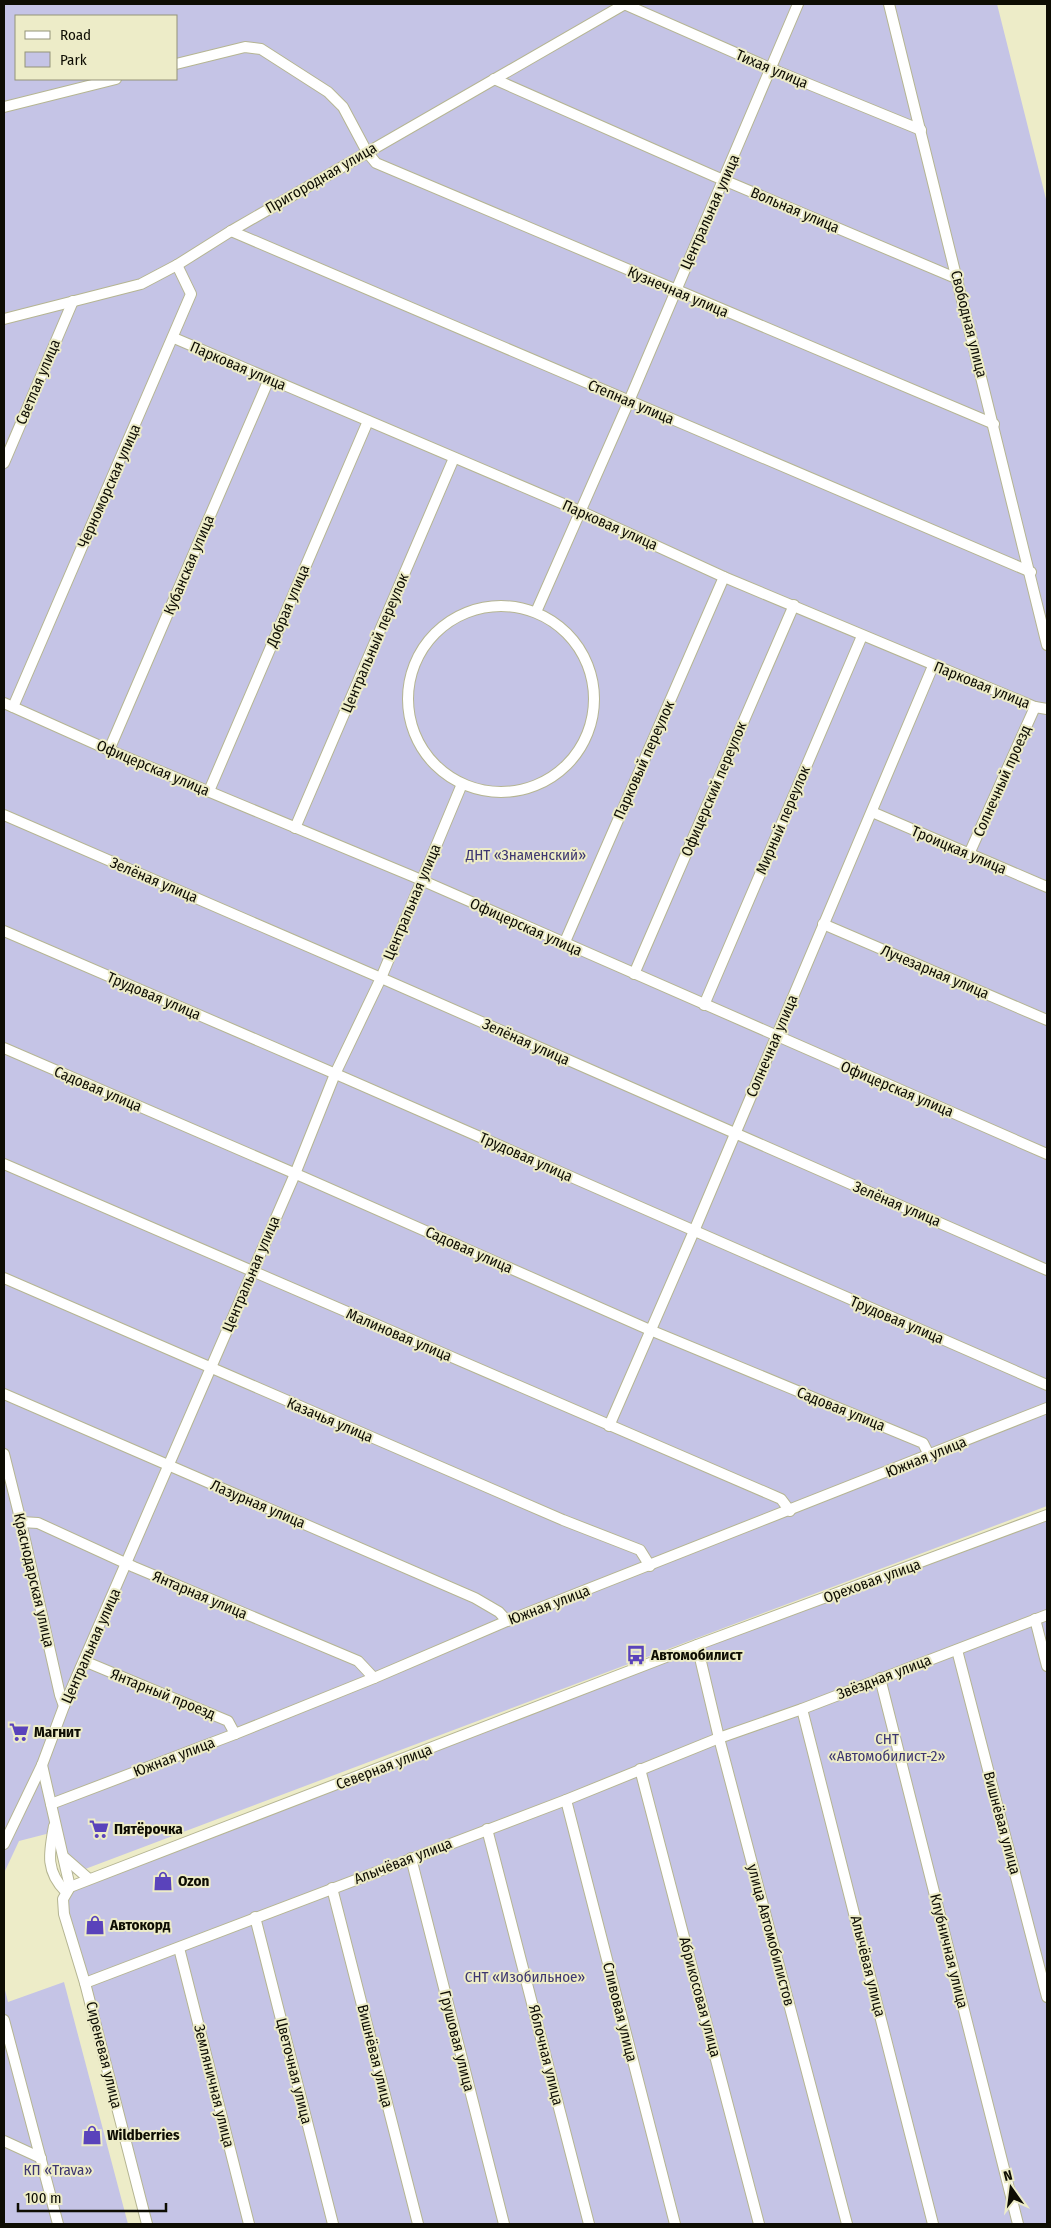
<svg xmlns="http://www.w3.org/2000/svg" width="1051" height="2228" font-family="'Fira Sans Condensed',sans-serif">
<style>
.green{fill:#c5c4e6;fill-rule:evenodd}
.lines{fill:none;stroke-linecap:round;stroke-linejoin:round}
.minor-casing{stroke:#b5b592;stroke-width:12}
.minor{stroke:#fff;stroke-width:10}
.labels{text-anchor:middle;stroke-width:4;stroke-linejoin:round;paint-order:stroke}
.street-label{font-size:15px;fill:#0e0d03;stroke:#edecc8}
.park-label{font-size:15px;fill:#3d3670;stroke:#edecc8}
.poi-label{font-size:15px;font-weight:bold;fill:#0e0d03;stroke:#edecc8;text-anchor:start}
</style>
<rect width="100%" height="100%" fill="#edecc8"/>
<g class="green">
<path d="M4 4H997L1047 203V1506L64 1877 54 1832 19 1841 4 1873ZM16 16H176V79H16Z"/>
<path d="M1047 1515V2224H147L64 1914 66 1892Z"/>
<path d="M64 1982 128 2224H4V1986L8 2002Z"/>
</g>
<g class="lines">
<defs>
<g id="minor">
<path d="M624 4 779 72 921 130"/>
<path d="M889 4 1047 645"/>
<path d="M176 64 245 47 261 49 328 92 343 107 367 152 376 163 994 424"/>
<path d="M494 79 714 176 958 279"/>
<path d="M4 107 116 79"/>
<path d="M231 231 1031 572"/>
<path d="M4 319 141 284 177 265 231 231 625 4"/>
<path d="M174 338 580 511 724 577 1035 707 1047 709"/>
<path d="M4 463 73 301"/>
<circle cx="501" cy="699" r="93"/>
<path d="M536 612 629 401 798 4"/>
<path d="M4 703 109 750 412 876 1047 1154"/>
<path d="M13 707 191 294 177 265"/>
<path d="M109 750 269 379"/>
<path d="M209 791 368 421"/>
<path d="M872 812 1047 887"/>
<path d="M4 815 388 981 1047 1270"/>
<path d="M295 828 454 458"/>
<path d="M969 854 1035 707"/>
<path d="M823 924 1047 1020"/>
<path d="M4 931 345 1078 1047 1385"/>
<path d="M564 944 724 577"/>
<path d="M634 974 794 605"/>
<path d="M704 1005 862 636"/>
<path d="M4 1048 303 1177 650 1330 923 1443 929 1455"/>
<path d="M4 1164 781 1499 790 1511"/>
<path d="M4 1278 563 1520 640 1550 650 1566"/>
<path d="M4 1394 475 1598 499 1612 507 1621"/>
<path d="M609 1426 694 1231 933 666"/>
<path d="M4 1454 21 1522 60 1695 64 1706"/>
<path d="M21 1522 38 1523 134 1567 358 1661 374 1678"/>
<path d="M1035 1619 1047 1666"/>
<path d="M697 1645 719 1738 847 2224"/>
<path d="M957 1650 1047 1997"/>
<path d="M84 1661 228 1721 235 1734"/>
<path d="M880 1678 1018 2224"/>
<path d="M802 1709 933 2224"/>
<path d="M42 1765 70 1887"/>
<path d="M640 1769 759 2224"/>
<path d="M566 1800 675 2224"/>
<path d="M51 1804 235 1734 374 1678 507 1621 1047 1408"/>
<path d="M54 1826C49 1853 45 1871 66 1892"/>
<path d="M487 1829 589 2224"/>
<path d="M4 1844 42 1765 64 1706 295 1174 335 1074 381 978 462 784"/>
<path d="M65 1858 89 1879"/>
<path d="M411 1858 504 2224"/>
<path d="M332 1888 418 2224"/>
<path d="M255 1917 333 2224"/>
<path d="M179 1948 249 2224"/>
<path d="M85 1983 566 1800 719 1738 802 1709 1047 1615"/>
<path d="M4 2020 58 2224"/>
<path d="M4 2141 41 2158"/>
<path d="M147 2224 85 1983 64 1914 63 1899 70 1887 697 1645 1047 1515"/>
</g>
</defs>
<use href="#minor" class="minor-casing"/>
<use href="#minor" class="minor"/>
</g>
<defs>
<symbol id="bus-bare" viewBox="-9 -9 18 18"><path d="M-5-6H5V4H4V6H2V4H-2V6H-4V4H-5ZM-3.5-4V0h7V-4ZM-3.5 1.2v1.5H-2V1.2ZM2 1.2v1.5H3.5V1.2Z" fill="#5a43bb" stroke="#edecc8" stroke-width="2.5" paint-order="stroke"/></symbol>
<symbol id="supermarket-bare" viewBox="-9 -9 18 18"><path d="M-6-5.5h2.5l.6 2H6L4.5 2H-2.5L-4.4-4H-6ZM-1.5 3.2a1.3 1.3 0 1 0 .1 0ZM3 3.2a1.3 1.3 0 1 0 .1 0Z" fill="#5a43bb" stroke="#edecc8" stroke-width="2.5" paint-order="stroke"/></symbol>
<symbol id="shop-bare" viewBox="-9 -9 18 18"><path d="M-5-2.5h2.3a2.7 3.5 0 0 1 5.4 0H5L5.5 6h-11ZM-1.5-2.5h3a1.5 2.3 0 0 0-3 0Z" fill="#5a43bb" stroke="#edecc8" stroke-width="2.5" paint-order="stroke"/></symbol>
</defs>
<g fill-rule="evenodd">
<use href="#bus-bare" x="622" y="1641" width="28" height="28"/>
<use href="#supermarket-bare" x="5" y="1718" width="28" height="28"/>
<use href="#supermarket-bare" x="85" y="1815" width="28" height="28"/>
<use href="#shop-bare" x="149" y="1867" width="28" height="28"/>
<use href="#shop-bare" x="81" y="1911" width="28" height="28"/>
<use href="#shop-bare" x="78" y="2121" width="28" height="28"/>
</g>
<g class="labels">
<g class="street-label">
<text transform="translate(772 69) rotate(23)" y="5">Тихая улица</text>
<text transform="translate(321 178) rotate(-30)" y="5">Пригородная улица</text>
<text transform="translate(795 210) rotate(23)" y="5">Вольная улица</text>
<text transform="translate(710 212) rotate(-66)" y="5">Центральная улица</text>
<text transform="translate(678 292) rotate(23)" y="5">Кузнечная улица</text>
<text transform="translate(969 324) rotate(76)" y="5">Свободная улица</text>
<text transform="translate(238 366) rotate(23)" y="5">Парковая улица</text>
<text transform="translate(38 382) rotate(-67)" y="5">Светлая улица</text>
<text transform="translate(631 402) rotate(23)" y="5">Степная улица</text>
<text transform="translate(109 486) rotate(-66)" y="5">Черноморская улица</text>
<text transform="translate(610 525) rotate(24)" y="5">Парковая улица</text>
<text transform="translate(189 565) rotate(-67)" y="5">Кубанская улица</text>
<text transform="translate(288 606) rotate(-67)" y="5">Добрая улица</text>
<text transform="translate(375 643) rotate(-67)" y="5">Центральный переулок</text>
<text transform="translate(982 685) rotate(22)" y="5">Парковая улица</text>
<text transform="translate(644 760) rotate(-66)" y="5">Парковый переулок</text>
<text transform="translate(153 768) rotate(23)" y="5">Офицерская улица</text>
<text transform="translate(1002 781) rotate(-66)" y="5">Солнечный проезд</text>
<text transform="translate(714 789) rotate(-67)" y="5">Офицерский переулок</text>
<text transform="translate(783 820) rotate(-67)" y="5">Мирный переулок</text>
<text transform="translate(959 850) rotate(23)" y="5">Троицкая улица</text>
<text transform="translate(154 880) rotate(23)" y="5">Зелёная улица</text>
<text transform="translate(412 902) rotate(-67)" y="5">Центральная улица</text>
<text transform="translate(526 927) rotate(24)" y="5">Офицерская улица</text>
<text transform="translate(935 972) rotate(23)" y="5">Лучезарная улица</text>
<text transform="translate(154 996) rotate(23)" y="5">Трудовая улица</text>
<text transform="translate(526 1042) rotate(24)" y="5">Зелёная улица</text>
<text transform="translate(772 1046) rotate(-67)" y="5">Солнечная улица</text>
<text transform="translate(98 1089) rotate(23)" y="5">Садовая улица</text>
<text transform="translate(897 1089) rotate(23)" y="5">Офицерская улица</text>
<text transform="translate(526 1157) rotate(24)" y="5">Трудовая улица</text>
<text transform="translate(897 1204) rotate(23)" y="5">Зелёная улица</text>
<text transform="translate(469 1250) rotate(24)" y="5">Садовая улица</text>
<text transform="translate(251 1274) rotate(-67)" y="5">Центральная улица</text>
<text transform="translate(897 1320) rotate(23)" y="5">Трудовая улица</text>
<text transform="translate(399 1335) rotate(23)" y="5">Малиновая улица</text>
<text transform="translate(841 1409) rotate(22)" y="5">Садовая улица</text>
<text transform="translate(330 1420) rotate(23)" y="5">Казачья улица</text>
<text transform="translate(926 1457) rotate(-22)" y="5">Южная улица</text>
<text transform="translate(258 1504) rotate(23)" y="5">Лазурная улица</text>
<text transform="translate(34 1580) rotate(77)" y="5">Краснодарская улица</text>
<text transform="translate(872 1581) rotate(-20)" y="5">Ореховая улица</text>
<text transform="translate(200 1595) rotate(23)" y="5">Янтарная улица</text>
<text transform="translate(549 1605) rotate(-21)" y="5">Южная улица</text>
<text transform="translate(91 1646) rotate(-66)" y="5">Центральная улица</text>
<text transform="translate(884 1677) rotate(-21)" y="5">Звёздная улица</text>
<text transform="translate(163 1694) rotate(22)" y="5">Янтарный проезд</text>
<text transform="translate(174 1757) rotate(-21)" y="5">Южная улица</text>
<text transform="translate(384 1767) rotate(-21)" y="5">Северная улица</text>
<text transform="translate(1002 1823) rotate(75)" y="5">Вишнёвая улица</text>
<text transform="translate(403 1861) rotate(-21)" y="5">Алычёвая улица</text>
<text transform="translate(771 1935) rotate(75)" y="5">улица Автомобилистов</text>
<text transform="translate(949 1951) rotate(76)" y="5">Клубничная улица</text>
<text transform="translate(868 1966) rotate(76)" y="5">Алычёвая улица</text>
<text transform="translate(700 1997) rotate(75)" y="5">Абрикосовая улица</text>
<text transform="translate(620 2012) rotate(76)" y="5">Сливовая улица</text>
<text transform="translate(457 2041) rotate(76)" y="5">Грушовая улица</text>
<text transform="translate(104 2055) rotate(76)" y="5">Сиреневая улица</text>
<text transform="translate(546 2055) rotate(76)" y="5">Яблочная улица</text>
<text transform="translate(375 2056) rotate(76)" y="5">Вишнёвая улица</text>
<text transform="translate(294 2071) rotate(76)" y="5">Цветочная улица</text>
<text transform="translate(214 2086) rotate(76)" y="5">Земляничная улица</text>
</g>
<g class="park-label">
<text x="526" y="860">ДНТ «Знаменский»</text>
<text x="887" y="1744">СНТ<tspan x="887" dy="17">«Автомобилист-2»</tspan></text>
<text x="525" y="1982">СНТ «Изобильное»</text>
<text x="58" y="2175">КП «Trava»</text>
</g>
<g class="poi-label">
<text x="651" y="1660">Автомобилист</text>
<text x="34" y="1737">Магнит</text>
<text x="114" y="1834">Пятёрочка</text>
<text x="178" y="1886">Ozon</text>
<text x="110" y="1930">Автокорд</text>
<text x="107" y="2140">Wildberries</text>
</g>
</g>
<rect width="1051" height="2228" fill="none" stroke="#0e0d03" stroke-width="10"/>
<rect x="15" y="15" width="162" height="65" fill="#edecc8" stroke="#949379"/>
<rect x="25" y="31" width="25" height="8" fill="#ffffff" stroke="#949379"/>
<text x="60" y="40" font-size="15" fill="#0e0d03">Road</text>
<rect x="25" y="52" width="25" height="15" fill="#c5c4e6" stroke="#949379"/>
<text x="60" y="65" font-size="15" fill="#0e0d03">Park</text>
<g transform="translate(1011 2188) rotate(346)" stroke="#edecc8" stroke-width="4" paint-order="stroke">
<path d="M0-4L9 19L0 12L-9 19Z" fill="#0e0d03"/>
<text y="-8" font-size="14" font-weight="bold" text-anchor="middle" fill="#0e0d03">N</text>
</g>
<path d="M18 2203v8h148v-8" fill="none" stroke="#0e0d03" stroke-width="2.5"/>
<text x="25" y="2203" font-size="15" fill="#0e0d03" stroke="#edecc8" stroke-width="4" paint-order="stroke">100 m</text>
</svg>
